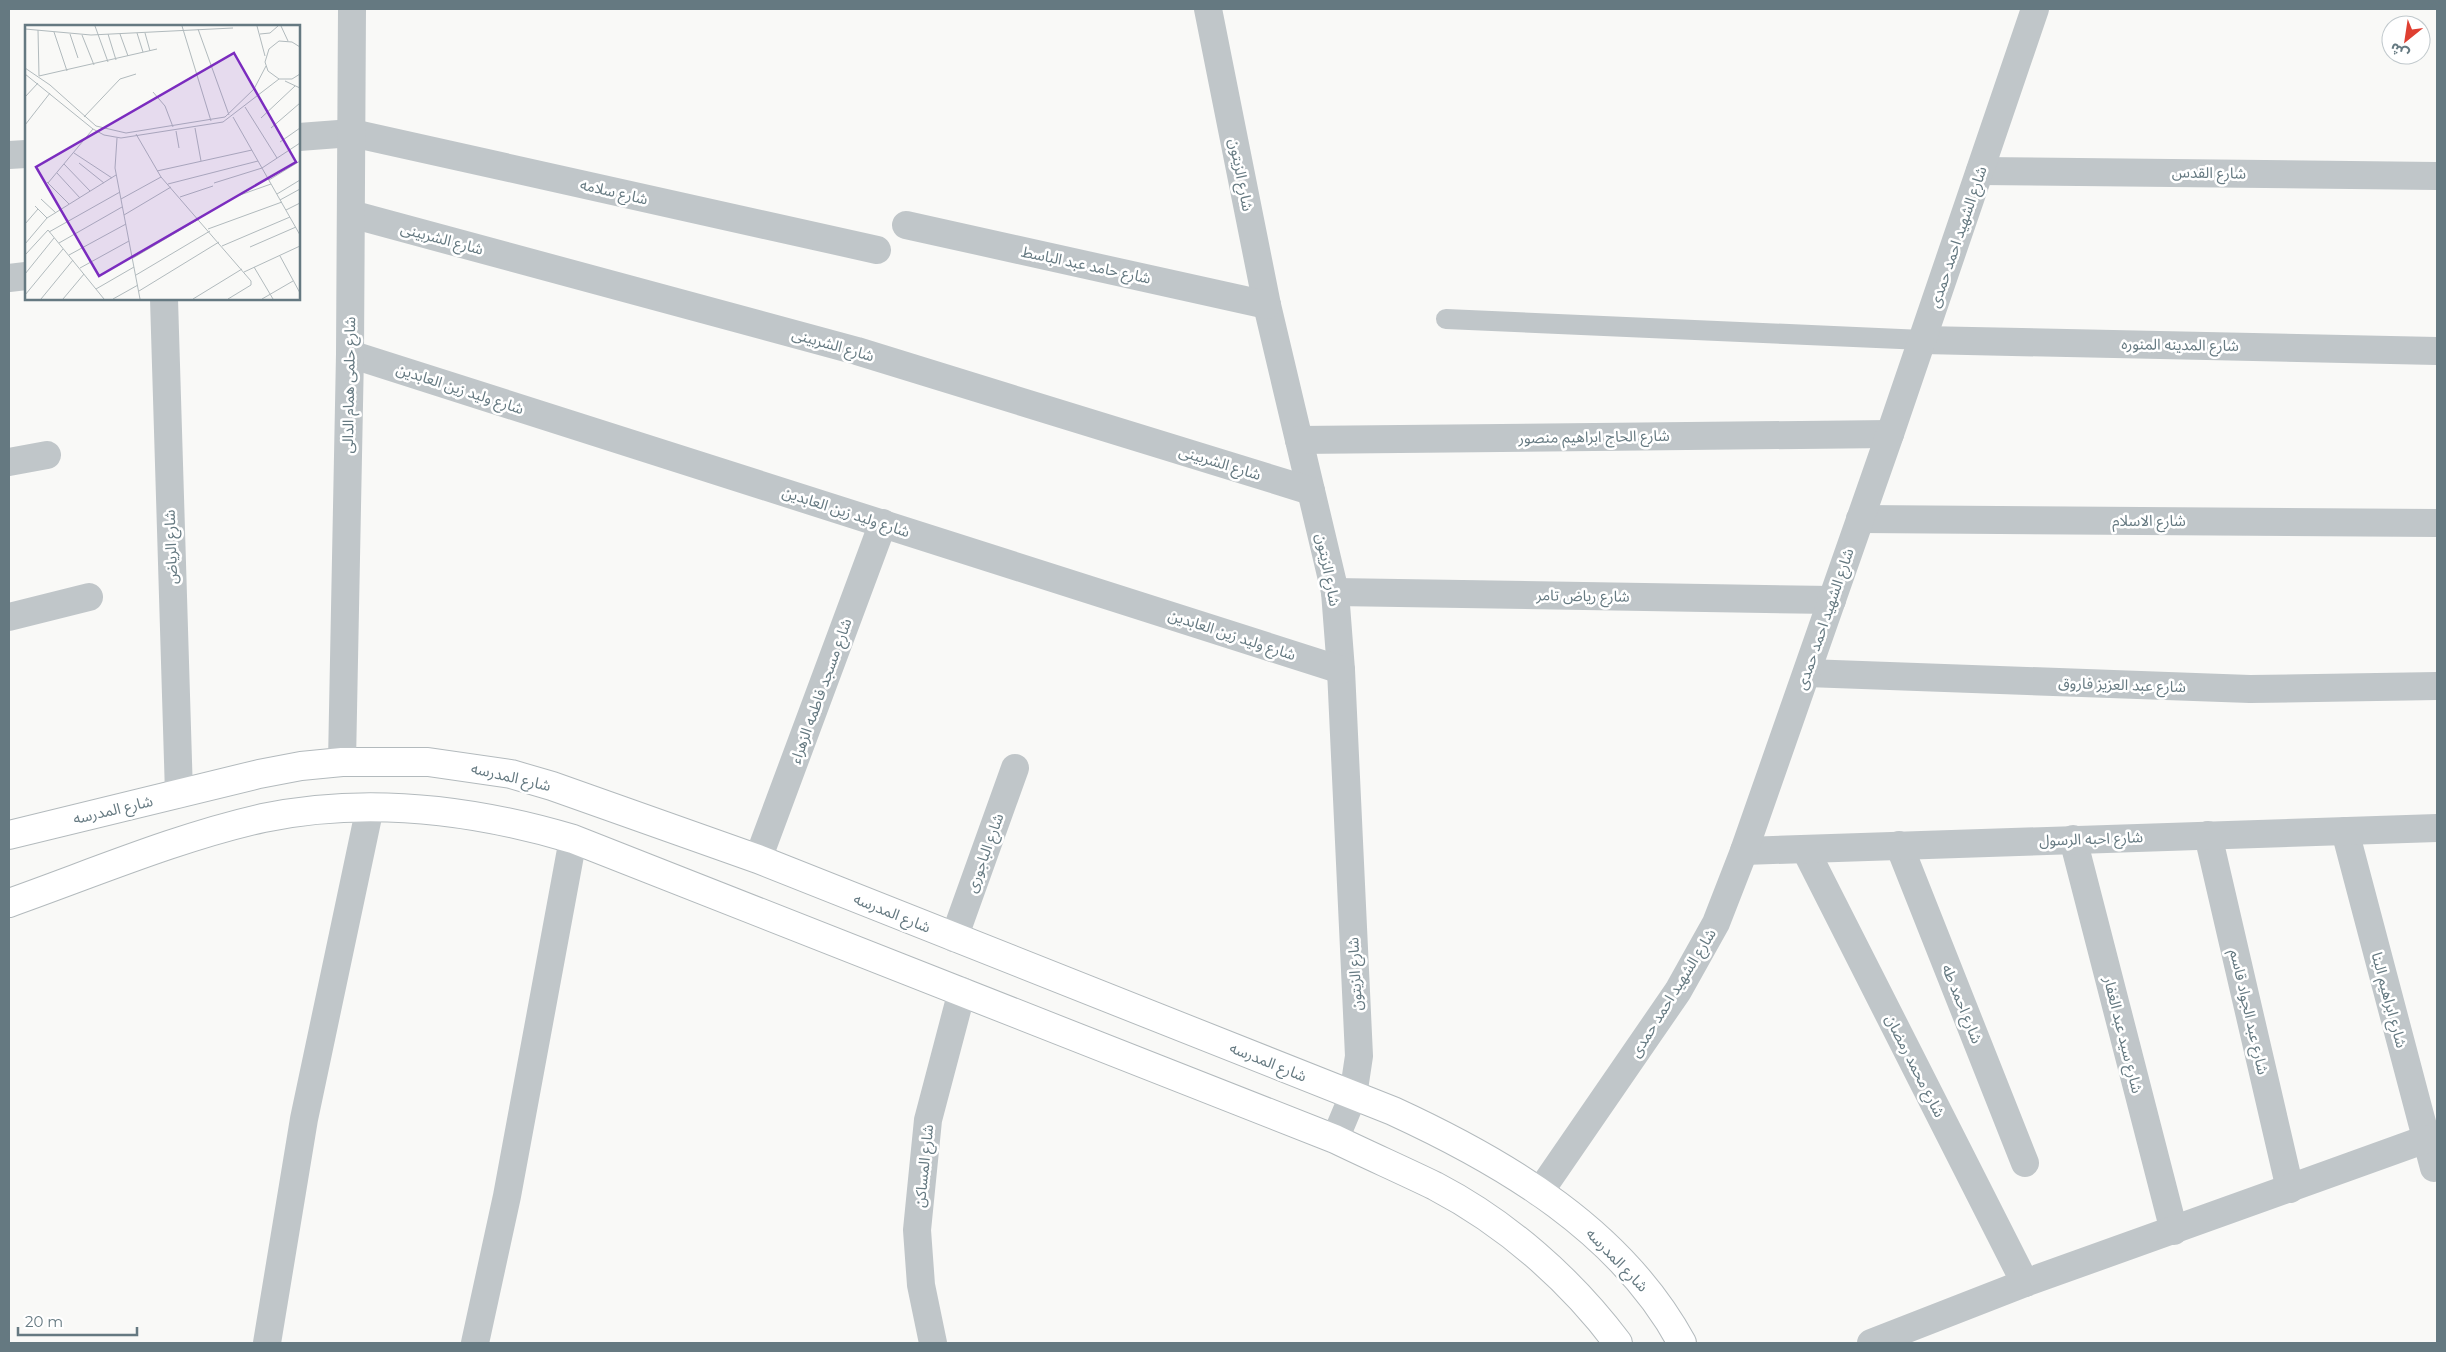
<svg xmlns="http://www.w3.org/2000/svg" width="2446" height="1352" font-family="Montserrat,'Noto Sans Arabic',sans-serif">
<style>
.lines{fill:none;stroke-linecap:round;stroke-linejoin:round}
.secondary-casing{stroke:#b3babd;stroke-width:30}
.lane{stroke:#c0c6c9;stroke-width:20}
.street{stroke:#c0c6c9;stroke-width:28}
.secondary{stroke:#fff;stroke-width:28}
.labels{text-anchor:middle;stroke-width:5;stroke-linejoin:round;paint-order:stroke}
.street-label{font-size:15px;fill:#657981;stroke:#fff}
.inset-road{fill:none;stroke:#b1babd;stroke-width:1}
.view{fill:#7b2cbf;fill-opacity:0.15;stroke:#7b2cbf;stroke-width:2.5}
.inset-edge{fill:none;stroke:#657981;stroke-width:2.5}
</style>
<rect width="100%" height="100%" fill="#f9f9f7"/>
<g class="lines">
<defs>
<g id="secondary">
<path d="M9 835 259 774 301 766 342 762H428L511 774 552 786 758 859 1393 1111C1506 1163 1621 1231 1682 1343"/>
<path d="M9 903C91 874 178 837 263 818 368 796 472 809 573 839L1335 1139C1368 1155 1402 1170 1435 1186 1506 1223 1570 1279 1618 1343"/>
</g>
</defs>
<use href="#secondary" class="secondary-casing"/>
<path class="lane" d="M1446 319 1923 340"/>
<g class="street">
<path d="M1208 9 1267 305 1335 592 1341 670 1359 1056 1353 1096 1335 1139"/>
<path d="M299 137 352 133 877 250"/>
<path d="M9 155 26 154"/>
<path d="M1980 171 2437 176"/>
<path d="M351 214 857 351 1311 491"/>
<path d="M906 225 1267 305"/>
<path d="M9 278 26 276"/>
<path d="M164 299 179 794"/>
<path d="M1923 340 2437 351"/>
<path d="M350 354 1341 670"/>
<path d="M1299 440 1890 434"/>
<path d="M9 462 47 455"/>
<path d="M1860 519 2437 523"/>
<path d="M1335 592 1832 600"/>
<path d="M9 617 89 597"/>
<path d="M1807 673 2250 689 2437 686"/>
<path d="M342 762 350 354 352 9"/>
<path d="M2345 831 2434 1168"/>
<path d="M2208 835 2290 1189"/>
<path d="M2073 839 2174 1231"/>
<path d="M1899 845 2025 1163"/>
<path d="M1805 849 2025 1283"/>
<path d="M1744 851 2437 828"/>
<path d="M758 859 883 523"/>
<path d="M954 938 1015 768"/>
<path d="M1539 1193 1678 991 1716 923 1744 851 1890 434 2035 9"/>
<path d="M267 1343 304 1119 370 807"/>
<path d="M475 1343 507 1196 573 839"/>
<path d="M933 1343 921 1285 917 1230 928 1120 962 991"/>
<path d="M1871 1343 2025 1283 2426 1139"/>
</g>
<use href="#secondary" class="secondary"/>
</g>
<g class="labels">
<g class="street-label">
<text transform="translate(2209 173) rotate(1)" y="5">شارع القدس</text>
<text transform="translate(1241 175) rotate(79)" y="5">شارع الزيتون</text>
<text transform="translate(614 192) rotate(13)" y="5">شارع سلامه</text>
<text transform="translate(1958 237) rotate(-71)" y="5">شارع الشهيد احمد حمدى</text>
<text transform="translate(442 239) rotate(15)" y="5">شارع الشربينى</text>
<text transform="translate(1086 265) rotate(12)" y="5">شارع حامد عبد الباسط</text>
<text transform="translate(833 345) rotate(16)" y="5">شارع الشربينى</text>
<text transform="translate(2180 345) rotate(1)" y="5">شارع المدينه المنوره</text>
<text transform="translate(349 385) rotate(-89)" y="5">شارع حلمى همام الدالى</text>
<text transform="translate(460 389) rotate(18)" y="5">شارع وليد زين العابدين</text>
<text transform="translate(1594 437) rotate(-1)" y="5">شارع الحاج ابراهيم منصور</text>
<text transform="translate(1220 463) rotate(17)" y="5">شارع الشربينى</text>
<text transform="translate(846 512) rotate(18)" y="5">شارع وليد زين العابدين</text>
<text x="2149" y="526">شارع الاسلام</text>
<text transform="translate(171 547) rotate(-92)" y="5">شارع الرياض</text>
<text transform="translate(1328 570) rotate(79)" y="5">شارع الزيتون</text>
<text transform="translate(1583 596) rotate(1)" y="5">شارع رياض تامر</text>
<text transform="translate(1825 619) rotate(-71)" y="5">شارع الشهيد احمد حمدى</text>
<text transform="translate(1232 635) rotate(18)" y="5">شارع وليد زين العابدين</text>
<text transform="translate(2122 685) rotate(2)" y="5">شارع عبد العزيز فاروق</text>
<text transform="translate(821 691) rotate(-70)" y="5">شارع مسجد فاطمه الزهراء</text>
<text transform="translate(511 777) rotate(13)" y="5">شارع المدرسه</text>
<text transform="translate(113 810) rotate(-13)" y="5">شارع المدرسه</text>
<text transform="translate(2091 839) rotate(-2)" y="5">شارع احبه الرسول</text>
<text transform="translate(985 853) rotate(-70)" y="5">شارع الباجورى</text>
<text transform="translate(892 913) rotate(22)" y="5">شارع المدرسه</text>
<text transform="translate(1355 974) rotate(-93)" y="5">شارع الزيتون</text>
<text transform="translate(1673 993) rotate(-58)" y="5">شارع الشهيد احمد حمدى</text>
<text transform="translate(2389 1000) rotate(75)" y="5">شارع ابراهيم البنا</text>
<text transform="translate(1962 1004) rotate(68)" y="5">شارع احمد طه</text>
<text transform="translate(2249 1012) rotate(77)" y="5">شارع عبد الجواد قاسم</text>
<text transform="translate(2123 1035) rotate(76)" y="5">شارع سيد عبد الغفار</text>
<text transform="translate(1268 1062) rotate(22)" y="5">شارع المدرسه</text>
<text transform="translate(1915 1066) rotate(63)" y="5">شارع محمد رمضان</text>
<text transform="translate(924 1166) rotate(-84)" y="5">شارع المساكن</text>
<text transform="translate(1617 1260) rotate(46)" y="5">شارع المدرسه</text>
</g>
</g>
<g transform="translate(25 25)">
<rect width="275" height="275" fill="#f9f9f7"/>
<path class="inset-road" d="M70 1 83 37M157 1 186 96M232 1 240 31M256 1 263 16M0 4 66 10 208 3M173 4 204 90M13 5 14 51 132 24M29 7 42 46M112 8 118 27M120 8 125 26M45 9 53 33M83 9 91 35M95 9 103 31M235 9 245 8 253 1M57 10 69 40M275 22 267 17 254 16 244 24 240 37 243 46 254 54H267L275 49M0 43 25 60 71 101 101 108 200 92 229 64 241 41M0 49 68 104 79 110 96 113 198 97 254 54M260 56 275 63M128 67 140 81 148 102M0 72 13 58M220 82 252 133M59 92 95 54 111 49M208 92 275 210M236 93 270 61M0 100 25 68M170 103 176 136M246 103 275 78M151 106 154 123M111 109 136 152 226 256V260L203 274M92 113 90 143 115 274M255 117 275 103M49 128 87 153M54 138 79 158M39 139 65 166M132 146 227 125M32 148 55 173M244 155 275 136M22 157 44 179M23 158 68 104M189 158 237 143 275 118M143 159 233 136M252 169 275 155M215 170 246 159M155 172 188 161M16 174 31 188M96 174 136 152M255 175 275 164M10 181 22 193M261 185 275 178M99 190 146 162M0 199 13 184M183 204 257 177M24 207 95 167M34 218 97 182M0 219 22 193 91 150M197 221 265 192M225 222 271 202M0 230 23 205 79 274M44 230 101 199M255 231 275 268M108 233 174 194M229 242 248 274M55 243 104 216M219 247 275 221M0 249 29 213M111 250 185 206M71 264 109 242M114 266 194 217M0 270 38 224M16 274 48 235M38 274 59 249M88 274 113 260M168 274 217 244M237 274 268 256"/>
<path class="view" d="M209 28 271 137 74 251 11 142Z"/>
<rect width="275" height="275" class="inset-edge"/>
</g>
<rect width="2446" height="1352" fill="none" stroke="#657981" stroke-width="20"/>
<g transform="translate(2406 40) rotate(210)"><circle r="24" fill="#ffffff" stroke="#c1c9cd"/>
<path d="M0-4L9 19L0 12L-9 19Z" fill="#df3f31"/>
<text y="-8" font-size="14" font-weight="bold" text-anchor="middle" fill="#657981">ش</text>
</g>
<path d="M18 1327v8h119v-8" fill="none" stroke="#657981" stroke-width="2.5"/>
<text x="25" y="1327" font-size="15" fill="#657981" stroke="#ffffff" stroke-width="4" paint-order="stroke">20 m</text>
</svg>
